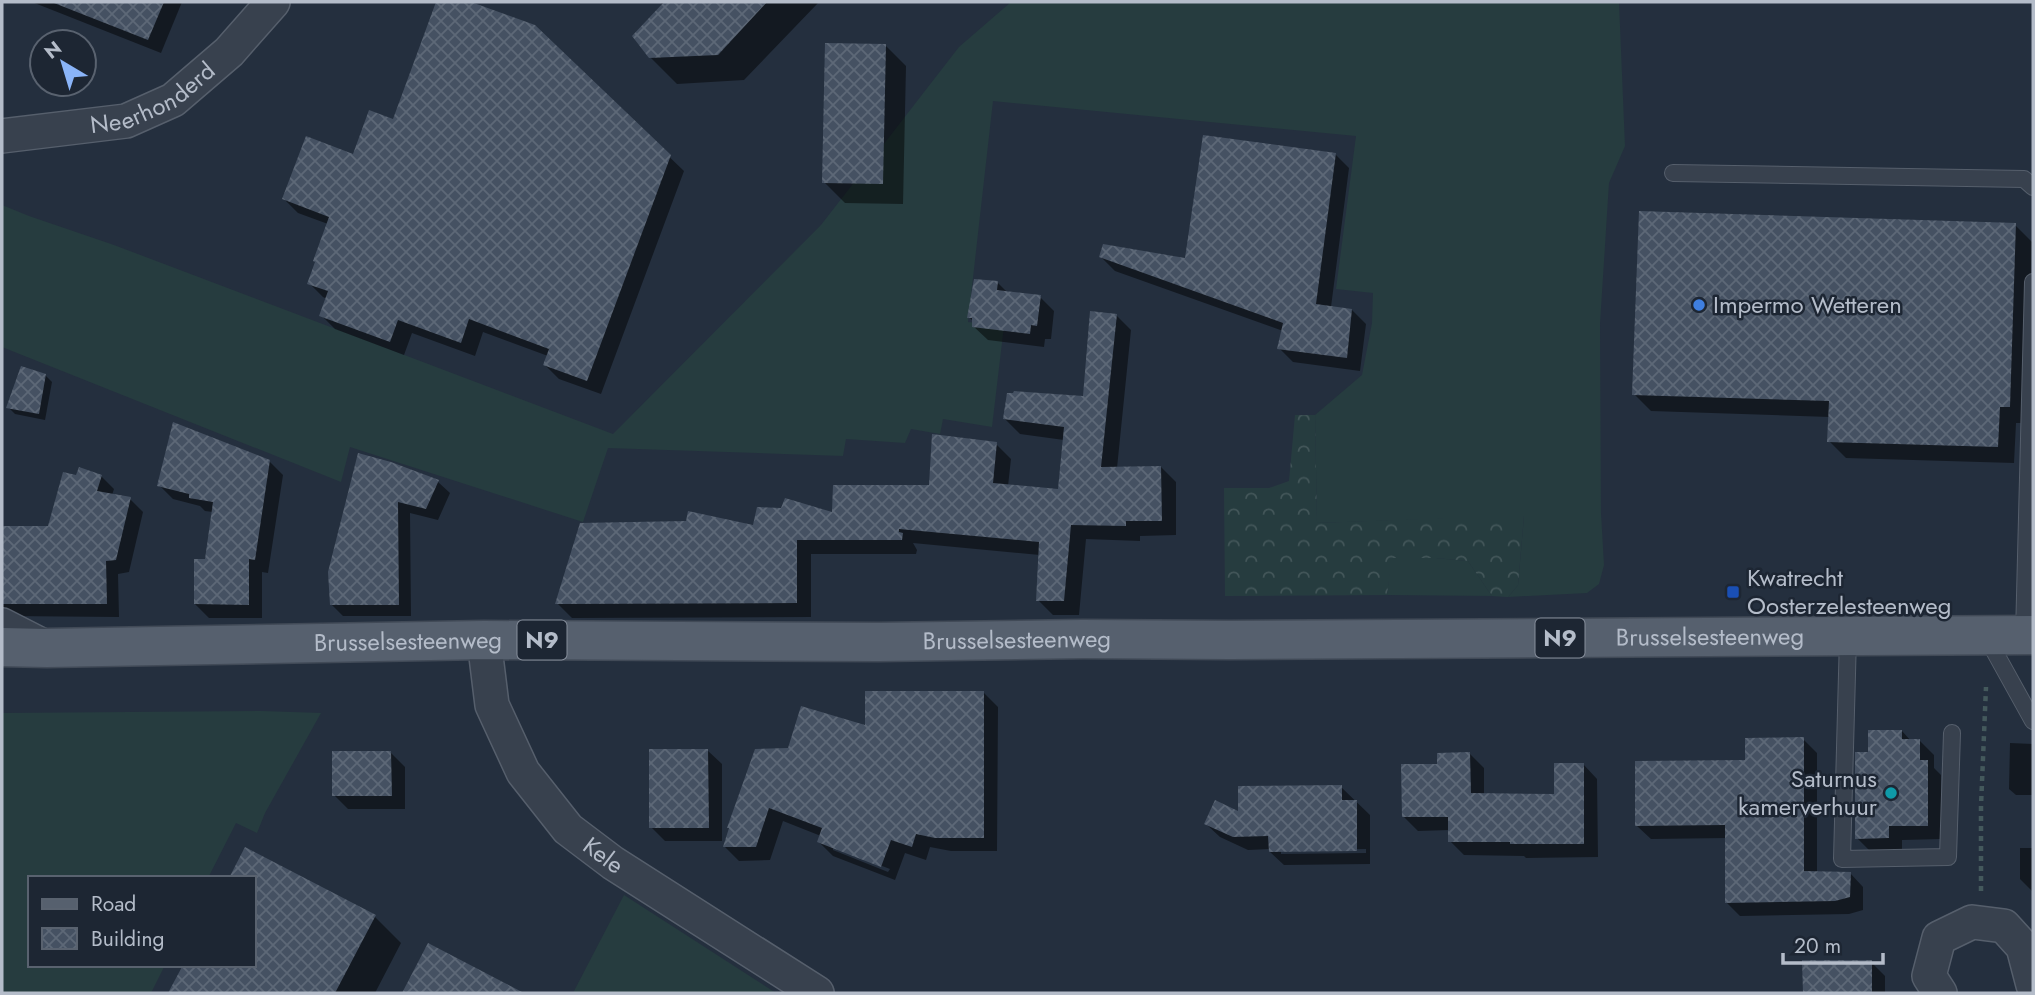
<svg xmlns="http://www.w3.org/2000/svg" width="2035" height="995" font-family="Jost,sans-serif">
<style>
.grass{fill:#263c3f}
.forest{fill:url(#forest-crowns)}
.shadow{fill:#0007;fill-rule:evenodd}
.building{fill:url(#building-cross-hatch)}
.lines{fill:none;stroke-linecap:round;stroke-linejoin:round}
.lane-casing{stroke:#565f6c;stroke-width:18}
.street-casing{stroke:#565f6c;stroke-width:36}
.primary-casing{stroke:#414a57;stroke-width:41}
.path{stroke:#44595c;stroke-width:4.5;stroke-dasharray:5 5;stroke-linecap:butt}
.lane{stroke:#38414e;stroke-width:16}
.street{stroke:#38414e;stroke-width:33}
.primary{stroke:#56606e;stroke-width:38}
.shop-dot{fill:#3f7fe0;stroke:#1d2633;stroke-width:2.5}
.transit-dot{fill:#1a4fb4;stroke:#1d2633;stroke-width:2.5}
.culture-dot{fill:#0f9aa8;stroke:#1d2633;stroke-width:2.5}
.labels{text-anchor:middle;stroke-width:5;stroke-linejoin:round;paint-order:stroke}
.shield{fill:#1d2633;stroke:#878f9c;stroke-width:2}
.shield-label{font-size:23px;font-weight:bold;fill:#b4bcc9}
.street-label{font-size:24px;fill:#b4bcc9;stroke:#1d2633}
.poi-label{font-size:24px;fill:#b4bcc9;stroke:#1d2633;text-anchor:start}
</style>
<defs>
<pattern id="forest-crowns" width="20" height="18" patternUnits="userSpaceOnUse" patternTransform="scale(1.75)"><rect width="20" height="18" fill="#263c3f"/><path d="M2 6a3 3 0 1 1 6 0M12 15a3 3 0 1 1 6 0" fill="none" stroke="#435659"/></pattern>
<pattern id="building-cross-hatch" width="8" height="8" patternUnits="userSpaceOnUse" patternTransform="scale(1.75)"><rect width="8" height="8" fill="#455162"/><path d="M0 0l8 8M0 8l8-8" fill="none" stroke="#5d6877"/></pattern>
</defs>
<rect width="100%" height="100%" fill="#242f3e"/>
<g class="grass">
<path d="M1011 2H1619L1625 146 1609 183 1600 324 1601 513 1604 565 1599 584 1587 593 1508 597 1518 585 1524 516 1317 523 1315 415 1362 375 1372 323 1373 293 1336 289 1356 136 993 101 968 322 1004 326 992 427 943 419 940 434 911 429 905 443 846 439 843 456 608 448 583 522 350 447 341 482 2 347V205L29 216 114 245 613 434 821 225 959 47Z"/>
<path d="M1391 558H1436L1468 561 1492 596 1387 595Z"/>
<path d="M261 711 321 713 265 813 257 833 236 823 208 878H30V965H165L151 993H2V713Z"/>
<path d="M624 895 776 993H573Z"/>
</g>
<path class="forest" d="M1295 415H1315L1317 523 1524 515 1518 585 1508 597 1492 596 1468 561 1436 558H1392L1387 595 1225 596 1224 488H1269L1289 481Z"/>
<g class="shadow">
<path d="M32 2H182L161 53Z"/>
<path d="M438 2H466L534 27 684 171 601 394 559 379 545 365 548 356 483 332 475 356 412 333 404 355 335 329 321 315 327 299 323 297 309 283 328 224 298 213 284 199 354 156 394 121Z"/>
<path d="M660 2H819L744 80 677 84 650 57 663 5Z"/>
<path d="M885 45 906 66 903 204 845 203 824 182Z"/>
<path d="M1335 154 1349 168 1331 307 1352 310 1366 324 1360 371 1293 362 1279 348 1283 331 1115 271 1101 257 1187 260Z"/>
<path d="M2015 225 2032 242 2026 423H2016L2014 463 1846 458 1829 441 1830 417 1651 411 1634 394Z"/>
<path d="M998 283 1008 293 1040 297 1054 311 1051 339H1045L1044 347 988 340 973 326 974 322 969 317Z"/>
<path d="M1116 315 1131 330 1117 468 1161 467 1176 482V535L1140 536V541L1086 539 1079 615H1053L1038 600 1040 555 913 543 917 550 916 554H811V617L572 618 557 603 755 527 834 514 930 486 996 444 1011 459 1008 486 1060 491 1064 440 1020 434 1005 419 1084 398Z"/>
<path d="M45 375 52 382 45 420 15 414 9 408Z"/>
<path d="M269 461 283 475 268 573 262 572V618H209L195 604 206 561 213 512 205 511 200 506 173 499 159 485Z"/>
<path d="M391 463 438 482 450 493 438 520 410 513 411 616H343L331 604Z"/>
<path d="M101 476 114 489 112 495 130 499 143 512 129 572 118 574 119 617 7 616 2 614V528H50L77 477Z"/>
<path d="M984 693 998 707 997 851H951L930 847 926 860 905 853 895 880 833 856 819 842 821 836 783 821 770 860 739 861 725 847 789 750ZM833 847 890 869 888 872 833 850Z"/>
<path d="M1902 731 1911 741H1920L1934 755V768L1941 775V839L1902 840V852H1871L1857 838 1870 754Z"/>
<path d="M1803 739 1817 753V873H1850L1863 887V910L1849 914 1740 916 1727 903V838L1651 839 1637 826 1746 762Z"/>
<path d="M2010 743 2033 744V795H2016L2009 789Z"/>
<path d="M707 750 722 764V841H665L651 827Z"/>
<path d="M391 753 405 767V809H348L334 795Z"/>
<path d="M1470 754 1484 768V795H1556L1583 764 1597 779 1598 857 1526 858 1524 856 1464 855 1450 841V830L1418 831 1404 817 1439 765Z"/>
<path d="M1341 787 1370 815V864L1284 865 1270 852V849L1248 850 1220 837 1206 824ZM1366 849V853L1281 854V850Z"/>
<path d="M2020 848H2033V892L2020 879Z"/>
<path d="M246 849 375 917 401 943 375 993H170L185 965H254V878Z"/>
<path d="M429 945 521 993H404Z"/>
<path d="M1804 961 1871 962 1885 976V993H1804Z"/>
</g>
<g class="building">
<path d="M54 2H164L148 40 54 3Z"/>
<path d="M436 2H471L535 25 671 155 587 381 543 365 549 349 469 319 461 343 398 320 390 342 319 316 328 291 307 284 315 262 313 261 329 217 282 199 306 136 353 154 369 110 393 119Z"/>
<path d="M664 2H767L718 55 649 58 632 36Z"/>
<path d="M825 43 886 44 883 184 822 183Z"/>
<path d="M1203 135 1336 153 1316 304 1352 309 1347 358 1277 349 1283 323 1099 257 1103 244 1185 258Z"/>
<path d="M1639 211 2016 223 2010 407H2000L1998 447 1827 442 1829 401 1632 395Z"/>
<path d="M974 279 998 281 997 290 1041 295 1037 326 1031 325 1030 334 972 327V318H967Z"/>
<path d="M1090 311 1117 314 1101 467 1161 466 1162 521H1126V526L1071 525 1064 601H1036L1039 542 899 529V532L903 533 902 540H797V603L555 604 580 523 686 521 688 511 753 525 757 507 781 508 785 498 832 512 833 485H929L932 434 997 442 993 483 1058 489 1064 427 1003 419 1007 393H1013L1014 391 1083 396Z"/>
<path d="M21 366 46 374 39 414 6 408Z"/>
<path d="M173 422 270 460 255 560 249 559V605L194 604V559H205L213 502 189 498V494L157 486Z"/>
<path d="M358 453 391 462 439 480 426 509 398 502 399 605H330L328 572Z"/>
<path d="M79 467 102 475 97 491 131 497 116 560 106 561 107 604H2V526H48L63 472 76 475Z"/>
<path d="M865 691H984V838H935L916 834 912 847 891 840 881 867 817 842 822 828 769 808 756 847H723L729 828H727L755 749 788 748 801 706 865 725Z"/>
<path d="M1868 730H1902V739H1920V760H1928V826H1889V838L1855 839V752H1868Z"/>
<path d="M1804 737V871L1851 872 1850 897 1835 901 1725 903V825L1635 826V761L1745 760V738Z"/>
<path d="M649 749H708L709 828H649Z"/>
<path d="M332 751H391L392 796H332Z"/>
<path d="M1470 752 1471 793 1554 794V763H1584V844H1510V842H1448V817H1402L1401 764H1437V753Z"/>
<path d="M1342 785V800H1357V851L1269 852 1268 836 1233 837 1204 824 1215 800 1238 811V786Z"/>
<path d="M245 847 376 915 335 993H168L183 965H254V878H229Z"/>
<path d="M428 943 524 993H402Z"/>
<path d="M1802 960H1872V993H1803Z"/>
</g>
<g class="lines">
<defs>
<g id="lane">
<path d="M1673 173 2024 179 2033 187"/>
<path d="M2024 635 2033 282"/>
<path d="M1848 637 1842 859 1948 857 1952 733"/>
<path d="M1987 638 2033 721"/>
</g>
<g id="street">
<path id="s1" d="M2 136 126 121 173 100 229 52 273 2"/>
<path d="M2 625 47 648"/>
<path id="s2" d="M484 640 492 705 523 772 568 829 613 863 817 993"/>
<path d="M1940 993 1929 976 1939 938 1972 922 2004 926 2023 947 2033 985"/>
</g>
<g id="primary">
<path id="s3" d="M2 647 47 648 484 640 879 642 1083 639 1230 640 2033 635"/>
</g>
</defs>
<use href="#lane" class="lane-casing"/>
<use href="#street" class="street-casing"/>
<use href="#primary" class="primary-casing"/>
<path class="path" d="M1981 891V806L1986 687"/>
<use href="#lane" class="lane"/>
<use href="#street" class="street"/>
<use href="#primary" class="primary"/>
</g>
<circle class="shop-dot" cx="1699" cy="305" r="7"/>
<rect class="transit-dot" x="1726" y="585" width="14" height="14" rx="3.5"/>
<circle class="culture-dot" cx="1891" cy="793" r="7"/>
<g class="labels">
<g class="shield">
<rect x="1535.5" y="618.5" width="49" height="39" rx="5"/>
<rect x="517.5" y="620.5" width="49" height="39" rx="5"/>
</g>
<g class="shield-label">
<text x="1560" y="646">N9</text>
<text x="542" y="648">N9</text>
</g>
<g class="street-label">
<text dy="8" stroke="none"><textPath href="#s1" startOffset="158">Neerhonderd</textPath></text>
<text dy="8" stroke="none"><textPath href="#s3" startOffset="1708">Brusselsesteenweg</textPath></text>
<text dy="8" stroke="none"><textPath href="#s3" startOffset="1015">Brusselsesteenweg</textPath></text>
<text dy="8" stroke="none"><textPath href="#s3" startOffset="406">Brusselsesteenweg</textPath></text>
<text dy="8" stroke="none"><textPath href="#s2" startOffset="256">Kele</textPath></text>
</g>
<g class="poi-label">
<text x="1713" y="313">Impermo Wetteren</text>
<text x="1747" y="586">Kwatrecht<tspan x="1747" dy="28">Oosterzelesteenweg</tspan></text>
<text x="1877" y="787" text-anchor="end">Saturnus<tspan x="1877" dy="28">kamerverhuur</tspan></text>
</g>
</g>
<rect width="2035" height="995" fill="none" stroke="#b4bcc9" stroke-width="7"/>
<rect x="28" y="876" width="228" height="91" fill="#1d2633" stroke="#59626f" stroke-width="2"/>
<rect x="42" y="899" width="35" height="10" fill="#56606e" stroke="#59626f" stroke-width="2"/>
<text x="91" y="911" font-size="21" fill="#b4bcc9">Road</text>
<rect x="42" y="928" width="35" height="21" fill="url(#building-cross-hatch)" stroke="#59626f" stroke-width="2"/>
<text x="91" y="946" font-size="21" fill="#b4bcc9">Building</text>
<g transform="translate(63 63) rotate(322)"><circle r="33" fill="#1d2633" stroke="#59626f" stroke-width="2"/>
<path d="M0-5L12 26L0 18L-12 26Z" fill="#8ab4f8"/>
<text y="-10" font-size="19" font-weight="bold" text-anchor="middle" fill="#b4bcc9">N</text>
</g>
<path d="M1783 953v10h100v-10" fill="none" stroke="#b4bcc9" stroke-width="3.5"/>
<text x="1794" y="953" font-size="21" fill="#b4bcc9" stroke="#1d2633" stroke-width="5" paint-order="stroke">20 m</text>
</svg>
